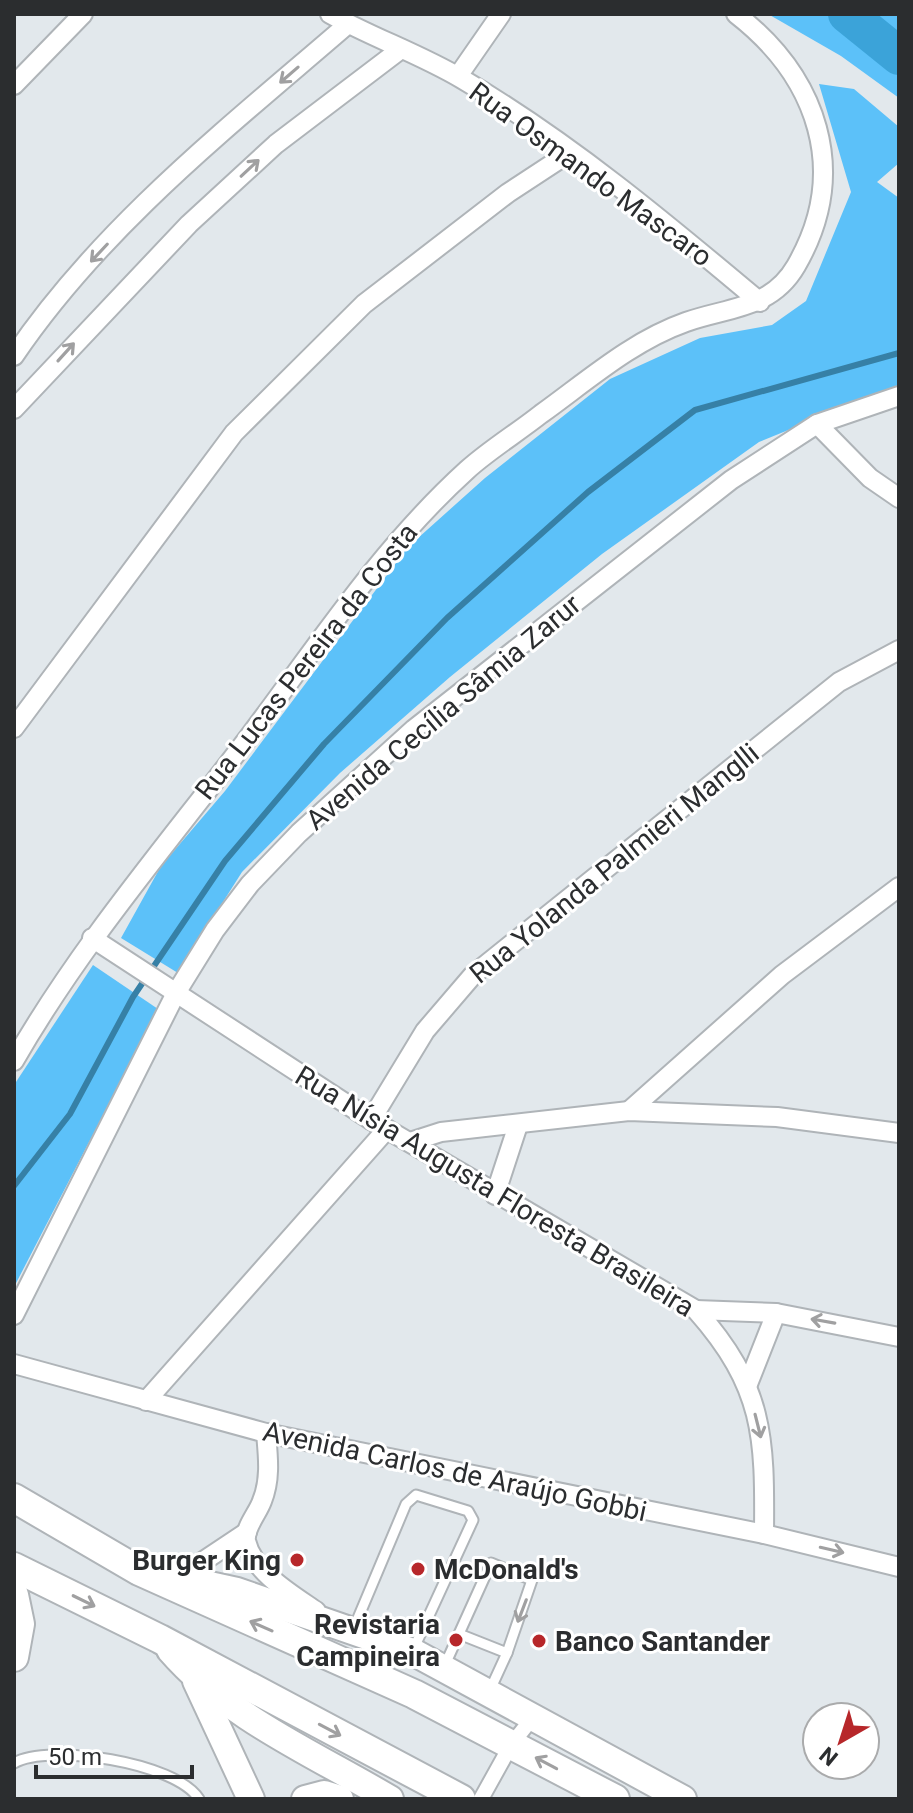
<svg xmlns="http://www.w3.org/2000/svg" width="913" height="1813" font-family="Roboto,sans-serif">
<style>
.forest{fill:#5cc1f9}
.lines{fill:none;stroke-linecap:round;stroke-linejoin:round}
.stream{stroke:#3680a6;stroke-width:6}
.river{stroke:#3ba3d9;stroke-width:38}
.service-casing{stroke:#afb4b8;stroke-width:13}
.pedestrian-casing{stroke:#afb4b8;stroke-width:18}
.minor-casing{stroke:#afb4b8;stroke-width:22}
.secondary-casing{stroke:#afb4b8;stroke-width:30}
.primary-casing{stroke:#afb4b8;stroke-width:32}
.service{stroke:#fff;stroke-width:9}
.pedestrian{stroke:#fff;stroke-width:14}
.minor{stroke:#fff;stroke-width:18}
.secondary{stroke:#fff;stroke-width:26}
.primary{stroke:#fff;stroke-width:28}
.oneway{stroke:#a0a0a1}
.poi-dot{fill:#b7272a;stroke:#fff;stroke-width:3}
.labels{text-anchor:middle;stroke-width:6;stroke-linejoin:round;paint-order:stroke}
.street-label{font-size:28px;fill:#2b2d2f;stroke:#fff}
.poi-label{font-size:28px;font-weight:bold;fill:#2b2d2f;stroke:#fff;text-anchor:end}
</style>
<rect width="100%" height="100%" fill="#e2e8ec"/>
<g class="forest">
<path d="M768 14H899V98L841 56Z"/>
<path d="M819 84 854 89 899 127V163L877 182 899 198V385L759 442 602 554 450 677 340 773 242 872 178 973 121 938 161 866 225 791 408 547 485 478 610 379 700 338 772 325 806 301 851 192Z"/>
<path d="M93 965 158 1009 14 1287V1085Z"/>
</g>
<g class="lines">
<path class="stream" d="M14 1186 70 1114 133 997 225 861 324 744 447 618 588 492 695 410 899 353"/>
<path class="river" d="M847 14 899 56"/>
<defs>
<g id="service">
<path d="M353 1630 406 1504 416 1495 468 1511 473 1520 414 1648"/>
<path d="M444 1667 491 1563 532 1580 507 1653 459 1634"/>
<path d="M490 1690 507 1653"/>
<path d="M14 1763C49 1743 176 1762 199 1799"/>
</g>
<path id="pedestrian" d="M481 1799 511 1745 534 1716"/>
<g id="minor">
<path d="M330 14C373 38 420 54 462 79 568 141 666 223 760 302"/>
<path d="M458 76 501 14"/>
<path d="M14 85 83 14"/>
<path d="M14 356C102 226 230 126 348 24"/>
<path d="M14 409 189 224 276 144 401 49"/>
<path d="M817 424 870 478 899 498"/>
<path d="M14 728 234 433 364 304 508 193 569 153"/>
<path d="M92 938 371 1120 696 1310C764 1387 765 1436 764 1534"/>
<path d="M14 1061C80 946 165 847 245 742 316 648 379 550 467 470 489 450 517 433 541 414 587 381 632 341 686 322 729 307 771 309 796 266 851 171 817 77 736 14"/>
<path d="M629 1111 782 975 899 887"/>
<path d="M371 1120 425 1031 473 975 839 682 899 650"/>
<path d="M410 1142 441 1132 629 1111 777 1117 899 1133"/>
<path d="M495 1195 518 1125"/>
<path d="M696 1310 776 1313 899 1337"/>
<path d="M14 1315 176 993 215 930 250 884 299 833 414 729 731 480 817 424 899 396"/>
<path d="M14 1364 266 1433 764 1534 899 1567"/>
<path d="M748 1384 776 1313"/>
<path d="M146 1401 387 1129"/>
<path d="M266 1433C268 1456 271 1479 262 1501 258 1513 244 1528 246 1541 253 1572 293 1595 316 1611"/>
<path d="M178 1578 247 1532"/>
</g>
<g id="secondary">
<path d="M168 1576 237 1591 413 1652 683 1799"/>
<path d="M170 1650C230 1719 313 1753 390 1799"/>
<path d="M196 1681 251 1799"/>
<path d="M305 1799 324 1794 340 1799"/>
</g>
<g id="primary">
<path d="M14 1498 139 1571 414 1694 615 1799"/>
<path d="M14 1567 160 1639 461 1799"/>
<path d="M14 1595 20 1624 14 1657"/>
</g>
</defs>
<use href="#service" class="service-casing"/>
<use href="#pedestrian" class="pedestrian-casing"/>
<use href="#minor" class="minor-casing"/>
<use href="#secondary" class="secondary-casing"/>
<use href="#primary" class="primary-casing"/>
<use href="#service" class="service"/>
<use href="#pedestrian" class="pedestrian"/>
<use href="#minor" class="minor"/>
<use href="#secondary" class="secondary"/>
<use href="#primary" class="primary"/>
</g>
<defs><path id="oneway-shaft" d="M-6 0H5M1.5-3L5.5 0L1.5 3" fill="none" stroke-width="1.6" stroke-linecap="round" stroke-linejoin="round" transform="scale(2)"/></defs>
<g class="oneway">
<use href="#oneway-shaft" transform="translate(289 75) rotate(139)"/>
<use href="#oneway-shaft" transform="translate(250 168) rotate(-43)"/>
<use href="#oneway-shaft" transform="translate(99 253) rotate(133)"/>
<use href="#oneway-shaft" transform="translate(66 352) rotate(-48)"/>
<use href="#oneway-shaft" transform="translate(823 1321) rotate(-170)"/>
<use href="#oneway-shaft" transform="translate(758 1426) rotate(76)"/>
<use href="#oneway-shaft" transform="translate(832 1550) rotate(13)"/>
<use href="#oneway-shaft" transform="translate(84 1601) rotate(26)"/>
<use href="#oneway-shaft" transform="translate(522 1611) rotate(111)"/>
<use href="#oneway-shaft" transform="translate(261 1626) rotate(-156)"/>
<use href="#oneway-shaft" transform="translate(330 1730) rotate(28)"/>
<use href="#oneway-shaft" transform="translate(546 1763) rotate(-152)"/>
</g>
<g class="poi-dot">
<circle cx="297" cy="1560" r="8"/>
<circle cx="418" cy="1569" r="8"/>
<circle cx="456" cy="1640" r="8"/>
<circle cx="539" cy="1641" r="8"/>
</g>
<g class="labels">
<g class="street-label">
<text transform="translate(591 174) rotate(36)" y="10">Rua Osmando Mascaro</text>
<text transform="translate(306 661) rotate(-52)" y="10">Rua Lucas Pereira da Costa</text>
<text transform="translate(443 712) rotate(-40)" y="10">Avenida Cecília Sâmia Zarur</text>
<text transform="translate(614 863) rotate(-39)" y="10">Rua Yolanda Palmieri Manglli</text>
<text transform="translate(495 1191) rotate(31)" y="10">Rua Nísia Augusta Floresta Brasileira</text>
<text transform="translate(455 1471) rotate(12)" y="10">Avenida Carlos de Araújo Gobbi</text>
</g>
<g class="poi-label">
<text x="281" y="1570">Burger King</text>
<text x="434" y="1579" text-anchor="start">McDonald's</text>
<text x="440" y="1634">Revistaria<tspan x="440" dy="32">Campineira</tspan></text>
<text x="555" y="1651" text-anchor="start">Banco Santander</text>
</g>
</g>
<rect width="913" height="1813" fill="none" stroke="#2b2d2f" stroke-width="32"/>
<g transform="translate(841 1741) rotate(219)"><circle r="38" fill="#ffffff" stroke="#aaabac" stroke-width="2"/>
<path d="M0-6L14 30L0 20L-14 30Z" fill="#b7272a"/>
<text y="-12" font-size="22" font-weight="bold" text-anchor="middle" fill="#2b2d2f">N</text>
</g>
<path d="M36 1765v12h156v-12" fill="none" stroke="#2b2d2f" stroke-width="4"/>
<text x="48" y="1765" font-size="24" fill="#2b2d2f" stroke="#ffffff" stroke-width="6" paint-order="stroke">50 m</text>
</svg>
